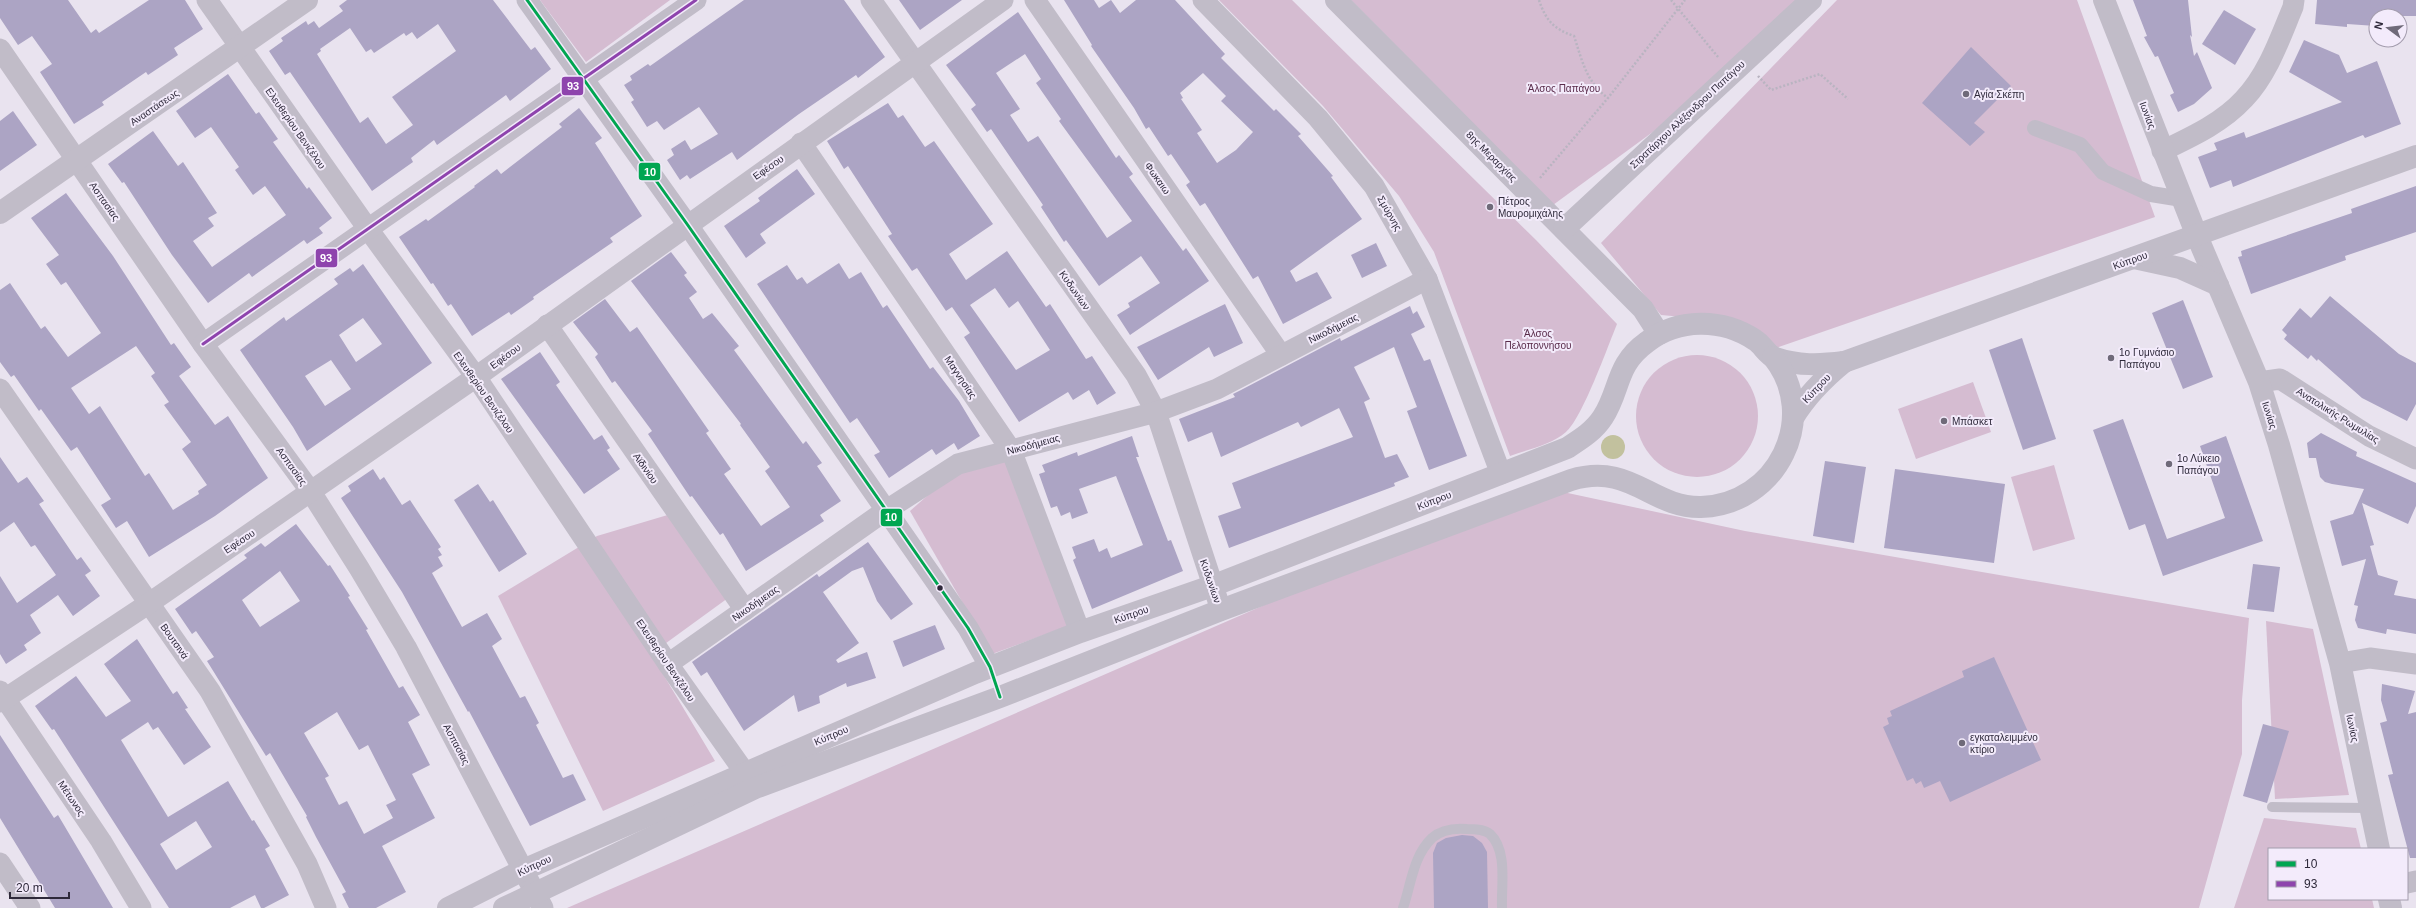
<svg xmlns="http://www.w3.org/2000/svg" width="2416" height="908" font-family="Arial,sans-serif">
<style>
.green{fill:#d5bcd1}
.water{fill:#c2c19e}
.building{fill:#aca4c4;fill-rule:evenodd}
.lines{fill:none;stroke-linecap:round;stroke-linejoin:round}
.path{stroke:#b9b4c1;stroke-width:2.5;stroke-dasharray:2 2;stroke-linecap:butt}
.service{stroke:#c1bcc8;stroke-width:10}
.pedestrian{stroke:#c1bcc8;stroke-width:16}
.minor{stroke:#c1bcc8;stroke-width:21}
.tertiary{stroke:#c1bcc8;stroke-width:22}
.bus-1-casing{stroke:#f3ebfb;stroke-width:6}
.bus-2-casing{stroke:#f3ebfb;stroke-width:6}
.bus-1{stroke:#00a651;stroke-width:3}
.bus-2{stroke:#8e44ad;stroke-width:3}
.poi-dot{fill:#6f6a79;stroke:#f3ebfb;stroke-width:1.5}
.bus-dot{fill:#2e293a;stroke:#f3ebfb;stroke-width:1.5}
.labels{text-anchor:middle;stroke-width:4;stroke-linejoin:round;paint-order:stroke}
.park-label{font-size:10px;fill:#592b4a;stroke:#f3ebfb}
.poi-label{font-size:10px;fill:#2e293a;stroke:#f3ebfb;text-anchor:start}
.street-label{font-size:10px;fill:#2e293a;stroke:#f3ebfb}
.line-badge{stroke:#f3ebfb;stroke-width:1.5}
.badge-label{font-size:11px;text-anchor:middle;font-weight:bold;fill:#fff}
</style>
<rect width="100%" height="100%" fill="#e9e3ef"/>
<g class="green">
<path d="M540 0H670L586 62Z"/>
<path d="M1219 0H1292L1536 240 1617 324C1608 346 1582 419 1566 432 1551 445 1529 449 1510 456L1434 252 1399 196 1323 106Z"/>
<path d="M1351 0H1797L1691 104 1553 205Z"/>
<path d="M1837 0H2077L2155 217 1773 349 1727 321 1661 315 1601 243Z"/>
<circle cx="1697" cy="416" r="61"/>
<path d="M1973 382 1991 432 1916 459 1898 409Z"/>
<path d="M1005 455 1068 626 992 654 910 511 953 473Z"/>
<path d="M2054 465 2075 539 2033 551 2011 477Z"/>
<path d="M1563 492 1745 531 2249 618 2242 700V754L2199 908H567L1274 601Z"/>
<path d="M671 514 728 598 651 654 715 761 603 811 498 596 597 536Z"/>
<path d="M2266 621 2313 629 2349 795 2275 799Z"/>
<path d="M2264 818 2356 828 2361 849H2269V899H2372L2374 908H2234Z"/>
</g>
<circle class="water" cx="1613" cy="447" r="12"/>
<g class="building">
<path d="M0 0H68L91 33 96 29 99 33 149 0H185L203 29 174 48 178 55 148 75 146 72 102 102 104 105 74 124 40 72 52 64 32 36 18 45 0 18Z"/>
<path d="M347 0H493L531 50 535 47 551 69 510 101 506 95 437 145 434 140 411 158 413 162 372 191 290 72 285 75 269 51 283 41 281 38 306 21 308 25 314 21 319 28 343 11 339 6ZM438 24 456 51 392 97 413 125 386 144 368 117 360 123 317 54 321 51 320 49 350 28 366 52 371 49 374 53 404 33 406 36 412 32 417 39Z"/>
<path d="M744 0H844L885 57 858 78 856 75 799 114 737 160 732 152 690 179 687 175 680 180 667 160 674 155 671 149 685 140 691 150 718 134 699 107 664 130 657 121 647 127 631 102 634 100 624 85 632 80 630 76 648 64 650 66Z"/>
<path d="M899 0H962L920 30Z"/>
<path d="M1064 0H1094L1099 8 1111 0 1120 13 1136 0H1175L1225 54 1221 58 1274 111 1276 109 1301 134 1298 136 1333 176 1331 177 1362 219 1290 271 1296 282 1317 272 1332 298 1283 324 1258 276 1253 279 1205 203 1200 206 1186 185 1190 182 1171 154 1168 156 1149 127 1146 129 1134 108 1091 46 1092 45ZM1203 73 1226 96 1221 101 1253 132 1236 150 1217 163 1197 133 1202 130 1181 99 1183 98 1180 93Z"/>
<path d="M2133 0H2188L2192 37 2190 35 2194 56 2197 52 2212 88 2194 104 2178 112 2170 95 2174 93 2158 56 2155 57 2144 37 2147 36Z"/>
<path d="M2317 0H2416V16H2376V26L2347 24V27L2315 24Z"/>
<path d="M2224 10 2256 29 2235 65 2202 44Z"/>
<path d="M1018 12 1116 158 1119 155 1133 174 1129 177 1183 251 1186 248 1209 281 1130 335 1117 315 1130 307 1128 303 1160 283 1141 256 1099 286 1066 240 1064 242 1041 207 1043 205 991 129 987 132 971 109 976 105 946 65ZM1025 54 1041 79 1036 83 1061 119 1059 121 1132 221 1107 238 1038 136 1028 142 1010 115 1020 109 996 73Z"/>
<path d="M2304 40 2339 55 2347 73 2377 61 2401 124 2365 138 2363 135 2233 187 2231 180 2210 188 2198 157 2217 150 2214 143 2244 132 2246 138 2342 102 2289 72Z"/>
<path d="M1971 47 2011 86 1974 123 1985 132 1970 146 1922 103Z"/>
<path d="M228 74 256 114 259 112 278 139 273 142 307 189 309 187 332 218 319 228 323 233 307 244 304 240 252 277 249 273 208 303 172 255 124 182 122 183 108 164 153 131 178 166 183 162 217 213 208 218 214 226 193 241 212 267 286 215 265 186 253 195 235 170 239 167 211 127 195 138 176 111Z"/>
<path d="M888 103 898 118 903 115 925 147 934 141 993 224 949 254 966 280 1007 251 1046 307 1050 304 1086 359 1092 356 1116 393 1097 405 1089 390 1073 400 1068 392 1019 422 964 337 970 333 952 307 946 311 917 268 912 271 888 236 892 234 848 166 844 169 827 141ZM995 288 1009 308 1018 301 1050 350 1016 370 970 305Z"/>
<path d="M579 108 602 138 595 143 642 216 610 238 613 242 533 297 534 299 511 315 509 312 472 336 451 304 448 306 433 283 431 284 399 237 426 219 428 221 475 187 474 186 497 169 501 174 562 127 559 124Z"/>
<path d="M13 111 37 145 0 171V121Z"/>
<path d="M797 169 815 194 760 234 766 243 746 258 724 226 760 201 758 198Z"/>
<path d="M2416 186V232L2345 256 2346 260 2251 294 2238 257 2242 256 2241 251 2352 213 2351 209Z"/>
<path d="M66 193 113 256 171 345 174 343 191 367 179 376 215 425 228 416 268 478 215 516 149 557 127 521 116 528 101 505 111 499 77 447 71 451 41 409 39 411 14 375 11 377 0 362V290L10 283 41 329 45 326 68 357 101 333 66 282 61 285 46 264 59 255 31 218ZM136 346 155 373 151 376 169 402 164 405 191 442 182 449 207 485 198 491 199 494 173 510 149 473 145 476 100 406 89 414 71 388Z"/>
<path d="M1376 243 1387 266 1362 278 1351 255Z"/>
<path d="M671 252 687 273 684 275 697 292 689 298 703 319 712 313 739 346 734 350 803 444 806 441 822 463 817 466 841 501 820 515 824 521 746 571 723 533 720 535 692 496 690 497 648 434 652 431 615 381 612 383 595 357 598 354 573 322 605 299 630 332 637 327 709 431 706 433 731 469 724 474 761 526 790 507 765 471 770 467 740 425 741 424 631 281Z"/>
<path d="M839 263 849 279 861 272 883 308 887 305 930 369 933 367 959 401 980 436 958 450 954 443 936 455 932 449 889 478 874 455 880 452 857 418 850 423 757 284 787 265 797 280 802 277 807 284Z"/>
<path d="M363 264 432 363 307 451 293 427 240 350 284 317 286 321 338 284 334 279 350 268 353 272ZM363 318 382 344 356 362 339 335ZM331 360 351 389 325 406 305 376Z"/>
<path d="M2330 296 2399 354 2416 363V404L2407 421 2362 398 2318 359 2317 361 2311 355 2308 359 2284 339 2287 335 2282 330 2300 308 2311 318Z"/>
<path d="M2183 300 2213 377 2183 389 2152 313Z"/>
<path d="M1225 304 1243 343 1214 357 1209 347 1158 380 1137 347Z"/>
<path d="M1410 306 1413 314 1417 311 1425 327 1411 334 1424 361 1430 359 1467 456 1429 470 1407 411 1417 407 1394 347 1354 367 1370 399 1364 402 1385 458 1397 454 1409 477 1394 483 1395 486 1229 548 1218 516 1241 508 1232 483 1353 437 1339 408 1301 427 1298 422 1221 457 1212 432 1188 442 1179 419 1235 397 1233 394 1241 390 1340 338 1341 341Z"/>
<path d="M2022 338 2056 439 2023 450 1989 350Z"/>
<path d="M540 352 560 382 556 385 594 440 602 435 610 448 607 450 620 469 584 494 501 379Z"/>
<path d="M2123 419 2167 539 2225 518 2200 446 2226 436 2263 541 2163 576 2145 524 2129 530 2093 430Z"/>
<path d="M2321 433 2357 452 2356 456 2416 483V506L2408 524 2362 503 2374 545 2370 546 2378 575 2398 581 2394 595 2416 599V634L2387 629 2386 634 2358 628 2355 620 2358 606 2354 605 2366 559 2342 566 2330 521 2353 514 2364 489 2332 484 2325 482 2320 477 2316 458H2309L2307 443Z"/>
<path d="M1132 436 1139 457H1136L1168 541 1171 540 1183 571 1092 609 1073 560 1076 558 1072 547 1094 539 1099 552 1107 548 1111 558 1143 545 1116 476 1079 489 1088 513 1072 519 1070 512 1061 516 1057 506 1051 508 1039 474 1045 472 1042 465 1077 452 1078 456Z"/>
<path d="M0 457 18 483 27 477 44 501 39 504 77 560 81 557 91 571 85 575 100 596 73 616 58 595 30 615 41 633 24 645 27 650 6 664 0 654V576L17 603 56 575 35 545 31 547 14 522 0 532Z"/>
<path d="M1825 461 1866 467 1854 543 1813 536Z"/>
<path d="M373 469 380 480 384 477 402 505 410 500 441 547 438 549 442 555 438 557 443 566 432 573 462 627 487 613 502 639 492 646 520 698 525 696 539 723 536 725 563 778 573 774 586 800 530 826 469 711 468 712 402 592 341 498 351 491 348 486Z"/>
<path d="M1895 469 2005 484 1994 563 1884 548Z"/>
<path d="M478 484 490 502 493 500 527 554 499 572 454 500Z"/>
<path d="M296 524 328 566 330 565 350 596 348 597 368 629 366 630 399 688 403 686 420 715 408 722 430 765 412 774 435 818 382 846 406 892 376 908H349L342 894 346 892 316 837 306 817 307 816 270 753 266 756 207 661 214 657 196 631 192 634 175 609 247 558 244 555 261 543 265 547ZM280 571 300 601 260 627 242 600ZM337 712 359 750 368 745 396 800 386 805 393 818 364 834 347 801 339 805 325 778 329 776 304 733Z"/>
<path d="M868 542 913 604 891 620 877 601 863 567 852 571 823 592 859 643 836 660 838 663 867 652 876 678 847 687 846 683 819 696 820 703 798 712 794 695 744 731 707 672 701 676 692 662 817 574 819 577Z"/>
<path d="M2253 564 2280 567 2274 612 2247 609Z"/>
<path d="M935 625 945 649 903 667 893 641Z"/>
<path d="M137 639 173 694 177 691 188 708 185 709 211 747 184 765 158 727 153 730 148 722 121 740 168 817 228 781 252 821 254 820 270 846 265 849 289 895 264 908H261L255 895 230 908H169L54 729 52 730 35 706 76 676 106 717 131 701 104 664ZM196 821 212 847 176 870 160 844Z"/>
<path d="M1994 657 2041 760 1950 802 1940 781 1924 788 1921 781 1916 784 1913 778 1907 781 1883 727 1889 724 1887 718 1892 716 1890 711 1964 677 1962 671Z"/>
<path d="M2382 684 2415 691 2408 714 2416 712V858H2410L2388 775 2393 774 2380 723 2387 721 2381 700Z"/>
<path d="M2263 724 2289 731 2267 803 2243 796Z"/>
<path d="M0 735 54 818 58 815 113 908H55L0 818Z"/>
<path d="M1462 835 1473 836 1482 843 1487 852 1488 908H1434L1433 853 1437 843 1446 838Z"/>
</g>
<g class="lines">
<g class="path">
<path d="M1539 0C1546 21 1554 29 1574 36 1582 60 1586 82 1608 98"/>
<path d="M1671 0 1718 57"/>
<path d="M1758 76 1771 90 1820 74 1848 99"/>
<path d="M1540 178 1608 98 1685 0"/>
</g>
<g class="service">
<path d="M2272 807 2370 808"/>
<path d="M1403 908C1411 885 1413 856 1432 838 1441 830 1455 828 1467 829 1474 829 1484 829 1490 834 1508 851 1501 886 1502 908"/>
</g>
<path class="pedestrian" d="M2035 128 2080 145 2103 172 2151 194 2182 199"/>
<g class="minor">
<path d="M207 0 368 229 476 377 668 664 755 787"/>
<path d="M527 0 687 224 968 628 990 667"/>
<path d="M871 0 1136 375 1156 412 1221 610"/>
<path d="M1035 0 1281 355"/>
<path d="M1203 0 1318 118 1374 186 1427 279 1501 474"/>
<path d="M0 49 203 344 311 492 359 568 406 647 543 908"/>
<path d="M801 143 1011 450 1080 632"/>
<path d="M2162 151C2191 137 2222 123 2244 99 2268 74 2280 38 2293 7L2294 0"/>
<path d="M547 325 745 610"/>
<path d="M203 344 696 0"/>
<path d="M2259 382 2280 379 2369 436 2416 459"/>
<path d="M0 389 210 691 307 864 326 908"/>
<path d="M2340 663 2370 658 2416 664"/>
<path d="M668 664 885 511 958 464 1156 412 1217 389 1427 279"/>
<path d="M0 691 101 841 141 908"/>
<path d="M0 702 148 604 476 377 1003 0"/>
<path d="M0 863 30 908"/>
<path d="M2407 883 2416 881"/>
</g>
<g class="tertiary">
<path d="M1336 0 1643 309 1659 334"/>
<path d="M2104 0 2197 236 2259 382 2279 445 2340 663 2379 849"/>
<path d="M0 213 307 0"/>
<path d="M1564 229 1811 0"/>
<path d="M2134 258 2180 268 2218 285"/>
<path d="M1793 418C1807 395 1823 379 1844 362"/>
<path d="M2389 899 2391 908"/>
<path d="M448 908 523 870 975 673 1080 632 1212 586 1567 448C1581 439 1594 431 1603 417 1621 389 1615 365 1647 342 1678 318 1722 318 1755 340 1762 344 1767 355 1775 358 1798 366 1820 365 1844 362L2416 156"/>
<path d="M504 908 755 788 1000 697 1221 610 1571 480C1631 462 1651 508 1701 507 1777 505 1821 417 1773 357"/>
</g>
<defs>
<path id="bus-1" d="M527 0 687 224 968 628 990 667 1000 697"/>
<path id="bus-2" d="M203 344 696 0"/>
</defs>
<use href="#bus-1" class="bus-1-casing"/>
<use href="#bus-2" class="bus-2-casing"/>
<use href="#bus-1" class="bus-1"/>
<use href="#bus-2" class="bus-2"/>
</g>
<g class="poi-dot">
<circle cx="1966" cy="94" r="4"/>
<circle cx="1490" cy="207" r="4"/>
<circle cx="2111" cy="358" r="4"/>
<circle cx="1944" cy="421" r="4"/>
<circle cx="2169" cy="464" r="4"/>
<circle cx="1962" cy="743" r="4"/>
</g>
<circle class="bus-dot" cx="940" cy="588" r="3.5"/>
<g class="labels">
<g class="park-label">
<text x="1564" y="92">Άλσος Παπάγου</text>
<text x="1538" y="337">Άλσος<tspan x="1538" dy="12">Πελοποννήσου</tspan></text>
</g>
<g class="poi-label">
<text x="1974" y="98">Αγία Σκέπη</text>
<text x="1498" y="205">Πέτρος<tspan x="1498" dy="12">Μαυρομιχάλης</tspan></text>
<text x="2119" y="356">1ο Γυμνάσιο<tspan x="2119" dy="12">Παπάγου</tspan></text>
<text x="1952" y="425">Μπάσκετ</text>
<text x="2177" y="462">1ο Λύκειο<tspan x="2177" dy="12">Παπάγου</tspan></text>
<text x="1970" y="741">εγκαταλειμμένο<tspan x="1970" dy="12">κτίριο</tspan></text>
</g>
<g class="street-label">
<text transform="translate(154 107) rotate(-34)" y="4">Αναστάσεως</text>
<text transform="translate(1687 114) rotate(-43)" y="4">Στρατάρχου Αλέξανδρου Παπάγου</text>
<text transform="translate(2148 115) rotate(69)" y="4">Ιωνίας</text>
<text transform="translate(296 128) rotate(55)" y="4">Ελευθερίου Βενιζέλου</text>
<text transform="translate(1492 156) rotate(45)" y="4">8ης Μεραρχίας</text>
<text transform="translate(768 167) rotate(-35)" y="4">Εφέσου</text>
<text transform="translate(1158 178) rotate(55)" y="4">Φωκαιω</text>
<text transform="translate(105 201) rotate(55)" y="4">Ασπασίας</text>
<text transform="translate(1390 213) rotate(60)" y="4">Σμύρνης</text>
<text transform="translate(2130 260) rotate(-20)" y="4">Κύπρου</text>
<text transform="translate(1075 290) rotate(55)" y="4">Κυδωνίων</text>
<text transform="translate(1333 328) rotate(-27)" y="4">Νικοδήμειας</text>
<text transform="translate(505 356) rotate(-36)" y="4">Εφέσου</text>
<text transform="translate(961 377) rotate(56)" y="4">Μαγνησίας</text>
<text transform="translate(1816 388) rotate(-47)" y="4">Κύπρου</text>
<text transform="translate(484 392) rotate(55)" y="4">Ελευθερίου Βενιζέλου</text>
<text transform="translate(2270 415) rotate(72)" y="4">Ιωνίας</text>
<text transform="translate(2338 415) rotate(32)" y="4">Ανατολικής Ρωμυλίας</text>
<text transform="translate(1033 444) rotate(-15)" y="4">Νικοδήμειας</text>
<text transform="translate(292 466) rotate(54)" y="4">Ασπασίας</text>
<text transform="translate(646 468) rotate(55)" y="4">Αϊδινίου</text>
<text transform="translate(1434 500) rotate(-21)" y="4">Κύπρου</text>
<text transform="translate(239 541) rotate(-34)" y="4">Εφέσου</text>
<text transform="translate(1211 581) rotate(71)" y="4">Κυδωνίων</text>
<text transform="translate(755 603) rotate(-35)" y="4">Νικοδήμειας</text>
<text transform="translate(1131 614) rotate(-19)" y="4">Κύπρου</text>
<text transform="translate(175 641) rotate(55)" y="4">Βουτσινά</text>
<text transform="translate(666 660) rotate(56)" y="4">Ελευθερίου Βενιζέλου</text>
<text transform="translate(2353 728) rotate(78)" y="4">Ιωνίας</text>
<text transform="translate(831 735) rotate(-23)" y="4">Κύπρου</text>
<text transform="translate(457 744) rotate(62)" y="4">Ασπασίας</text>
<text transform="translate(72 798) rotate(56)" y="4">Μέτωνος</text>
<text transform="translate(534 865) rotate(-25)" y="4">Κύπρου</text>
</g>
</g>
<g class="line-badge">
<rect x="561" y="76" width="23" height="20" rx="4" fill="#8e44ad"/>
<rect x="638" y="162" width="23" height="19" rx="4" fill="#00a651"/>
<rect x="315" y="248" width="23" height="20" rx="4" fill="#8e44ad"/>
<rect x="880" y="508" width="23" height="19" rx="4" fill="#00a651"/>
</g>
<g class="badge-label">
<text x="573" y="90">93</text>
<text x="650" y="176">10</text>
<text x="326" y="262">93</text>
<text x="891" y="521">10</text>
</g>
<rect x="2268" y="848" width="140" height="52" fill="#f3ebfb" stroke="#a49dae"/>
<rect x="2276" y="861" width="20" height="6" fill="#00a651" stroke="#a49dae"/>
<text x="2304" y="868" font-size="12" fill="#2e293a">10</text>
<rect x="2276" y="881" width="20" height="6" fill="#8e44ad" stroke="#a49dae"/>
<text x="2304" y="888" font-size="12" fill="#2e293a">93</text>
<g transform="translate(2388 28) rotate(285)"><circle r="19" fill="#f3ebfb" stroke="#a49dae"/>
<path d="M0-3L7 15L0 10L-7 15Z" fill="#6f6a79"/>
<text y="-6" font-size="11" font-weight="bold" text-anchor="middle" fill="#2e293a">N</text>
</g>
<path d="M10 892v6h59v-6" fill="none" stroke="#2e293a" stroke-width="2"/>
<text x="16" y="892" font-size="12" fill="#2e293a" stroke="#f3ebfb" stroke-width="3" paint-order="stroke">20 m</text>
</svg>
